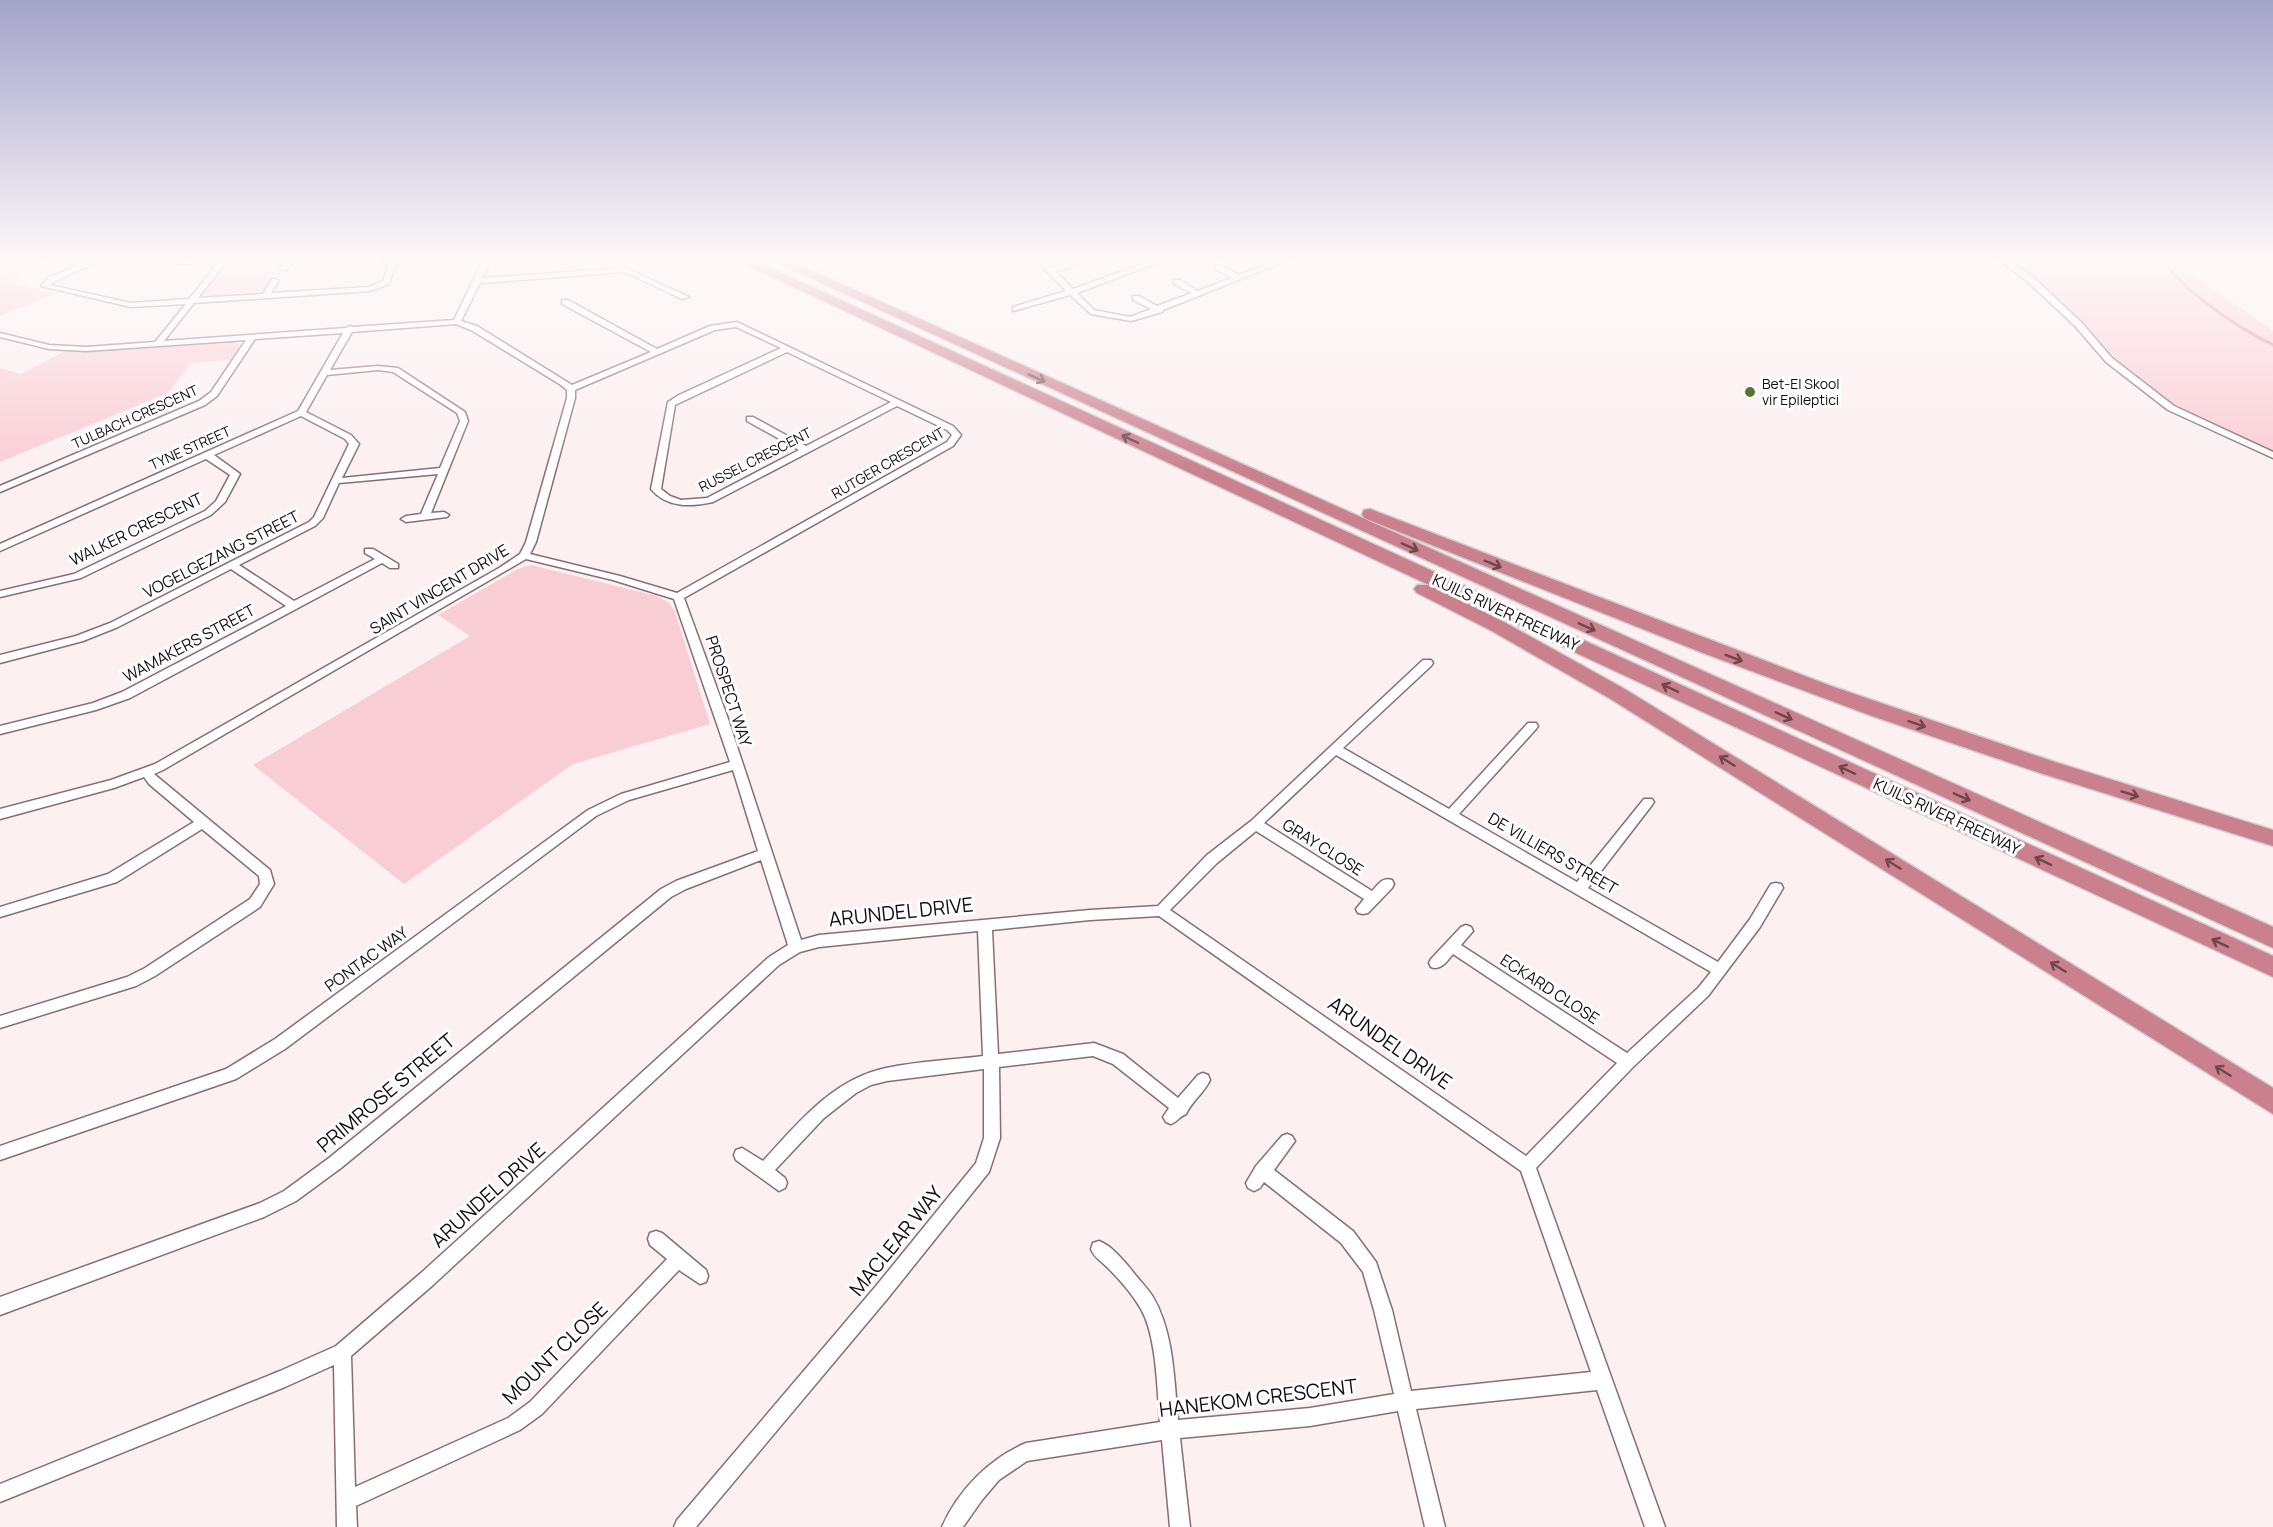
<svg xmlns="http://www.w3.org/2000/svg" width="2273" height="1527" font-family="Manrope,sans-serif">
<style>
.green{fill:#f9cdd4}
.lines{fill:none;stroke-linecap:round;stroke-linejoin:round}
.stream{stroke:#db8a9a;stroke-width:3}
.minor-casing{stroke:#886e72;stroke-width:3}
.motorway-casing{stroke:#d0cece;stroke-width:3}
.minor{fill:#fff;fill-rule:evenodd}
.motorway{fill:#cb808e;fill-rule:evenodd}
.oneway{stroke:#70464d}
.poi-dot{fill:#55762e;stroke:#fff;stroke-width:2}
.labels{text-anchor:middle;stroke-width:6;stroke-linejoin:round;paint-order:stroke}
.far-poi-label{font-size:14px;fill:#140b0c;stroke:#fff;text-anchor:start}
.far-street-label{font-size:14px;fill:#140b0c;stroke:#fff}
.street-label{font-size:16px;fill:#140b0c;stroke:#fff}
.near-street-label{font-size:20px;fill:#140b0c;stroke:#fff}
</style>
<rect width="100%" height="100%" fill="#fcf0f1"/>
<g class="green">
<path d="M0 258H51L3 281 53 293 0 317Z"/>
<path d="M263 258H288L262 294 201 297 228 263Z"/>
<path d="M2003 258H2179L2196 277 2273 331V452L2175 408 2122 368Z"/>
<path d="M230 340 240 345 230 360 191 363 168 393 0 462V368L21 374 63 352Z"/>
<path d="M531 565 657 596 669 603 675 612 710 724 573 764 404 884 253 765 470 636 438 615 518 569Z"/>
</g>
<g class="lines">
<path class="stream" d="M2160 258C2190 296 2230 323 2273 345"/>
<defs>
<g id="minor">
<path d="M95 258H105L54 282 50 285 131 303 189 299 219 262 176 264 139 260 135 258 176 260 245 258 227 261 198 298 263 294 272 279H275L279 281 271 293 369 287 383 281 388 265 379 258H388L396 264 389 284 370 291 194 303 164 341 346 328 350 326 353 327 454 320 484 258H492L482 278 626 268 689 297 682 299 625 272 480 283 461 321 477 326 572 385 651 352 562 304V300H568L657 349 710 326 737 322 953 426 961 435 953 446 684 598 727 716 801 940 819 935 1090 910 1158 906 1207 855 1251 821 1423 660H1431L1433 663 1431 666 1343 748 1449 809 1528 723H1536L1538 726 1536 729 1459 814 1577 882 1644 799H1652L1654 802 1652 805 1588 888 1718 962 1750 919 1771 884 1776 883 1781 884 1783 888 1760 927 1708 996 1633 1067 1536 1168 1665 1527H1645L1597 1390 1416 1409 1445 1527H1425L1398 1411 1310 1426 1180 1438 1190 1527H1170L1162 1440 1027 1461 999 1480 982 1500 963 1527H942C958 1490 990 1458 1026 1443L1160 1422C1157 1390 1157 1337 1141 1309 1133 1295 1120 1280 1109 1269 1103 1262 1094 1258 1091 1249L1093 1243 1099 1241C1112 1246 1121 1258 1130 1268 1137 1278 1147 1287 1153 1297 1174 1333 1174 1380 1178 1420L1310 1408 1394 1394 1374 1310 1363 1272 1341 1243 1264 1182 1260 1188 1254 1191 1248 1188 1246 1183 1256 1166 1282 1136 1287 1134 1292 1136 1295 1141 1274 1170 1353 1231 1376 1262 1392 1310 1411 1391 1591 1372 1521 1171 1159 916 1090 920 992 930 998 1054 1094 1043 1123 1054 1178 1098 1198 1075 1203 1073 1208 1075 1210 1080C1204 1093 1192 1101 1186 1114 1180 1116 1177 1122 1171 1124L1166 1122 1163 1117 1169 1108 1113 1064 1093 1056 999 1067 1000 1138 989 1172 888 1298 696 1527H674L677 1520 876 1286 976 1163 984 1138V1069L887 1081 871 1085 856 1093 824 1118 775 1170 785 1178 787 1183 785 1188 779 1191 736 1160 734 1155 736 1150 742 1148 763 1161C798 1123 833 1079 886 1068 918 1061 952 1060 983 1056L978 931 819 947 800 952 779 965 433 1285 351 1356 355 1487 508 1418 530 1402 667 1259 650 1245 648 1239 650 1233 656 1231 662 1233 706 1270 708 1276 706 1282 700 1284 679 1270 542 1414 520 1430 356 1506 357 1527H337L334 1365 285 1387 0 1502V1484L280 1371 336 1346 421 1273 769 957 788 945 761 860 686 889 671 897 341 1168 296 1201 264 1217 0 1315V1297L260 1203 284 1191 329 1158 661 889 676 881 758 851 733 770 629 800 596 816 285 1049 236 1079 0 1160V1146L226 1069 275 1039 588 810 621 794 730 762 674 599 613 580 526 559 163 770 154 774 270 870 274 884 260 907 155 976 136 986 0 1028V1016L127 977 145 968 250 899 260 884 259 876 202 829 117 882 0 917V907L108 874 194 822 149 784 144 777 114 788 0 819V809L111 780 155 764 499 568 520 554 526 542 567 398V390L561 385 471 330 456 324 352 332 330 370 378 366 398 368 465 412 468 421 431 513 444 512 449 515 447 517 406 522 401 519 406 516 421 514 438 474 339 483 323 518 315 526 239 565 294 601 375 559 365 553V549H373L398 564V568H390L382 563 130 698 96 710 0 734V726L93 703 122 692 286 606 231 569 118 627 83 641 0 663V655L76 636 110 623 309 522 314 517 349 444 345 439 301 416 214 455 240 474 225 502 211 515 81 578 0 597V591L74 574 205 511 216 501 230 475 206 459 0 551V544L298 411 343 333 255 339 217 396 205 405 0 492V486L199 401 211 392 246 340 86 351 49 349 0 337V333L49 345 86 347 155 342 186 304 131 307 41 286 48 278ZM736 327 781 348 679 395 668 402 651 489C667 508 691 507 713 502L897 406 947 430 952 435 947 442 677 593 620 576 530 554 536 542 575 398V390L715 330ZM787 352 891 402 806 446 753 417H747V421L799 450 707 498 681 500 670 496 661 489 675 405ZM378 370 393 372 457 413 460 421 440 468 342 478 359 444 351 435 306 412 327 375ZM1336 755 1711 972 1698 988 1627 1053 1461 945 1473 931 1471 927 1466 925 1461 927 1431 959 1429 963 1431 967C1441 971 1447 961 1453 954L1617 1063 1526 1156 1170 910 1217 863 1256 831 1364 899 1356 909 1358 913 1363 914 1368 913 1392 888 1394 884 1392 880C1382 877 1378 885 1372 891L1264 823Z"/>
<path d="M287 258H295L287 270H281L280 268Z"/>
<path d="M1034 258H1042L1052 268 1082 258H1093L1056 272 1073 289 1159 258H1170L1077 293 1094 310 1130 317 1151 309 1133 300V296H1139L1157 306 1192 293 1174 284V280H1180L1198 291 1232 278 1215 269V265H1221L1239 275 1283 258H1294L1163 310 1162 312 1131 321 1091 314 1070 295 1013 311V307L1066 291Z"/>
<path d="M1996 258H2005L2033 277 2081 322 2112 358 2174 406 2273 452V458L2168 410 2106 362 2075 326 2027 281Z"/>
</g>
<g id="motorway">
<path d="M732 258H749L2273 956V977L1430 585 1504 622 1623 688 2273 1088V1114L1609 698 1490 630 1417 593 1414 589 1417 585H1429Z"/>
<path d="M767 258H784L2273 927V948Z"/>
<path d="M1370 509 1831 686 2055 762 2273 830V846L2040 773 1872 716 1703 653 1364 518 1362 514 1364 510Z"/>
</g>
</defs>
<use href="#minor" class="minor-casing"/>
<use href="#motorway" class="motorway-casing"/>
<use href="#minor" class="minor"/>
<use href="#motorway" class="motorway"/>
</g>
<defs><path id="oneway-shaft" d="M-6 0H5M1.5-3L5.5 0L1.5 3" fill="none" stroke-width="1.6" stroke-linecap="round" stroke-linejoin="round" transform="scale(1.5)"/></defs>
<g class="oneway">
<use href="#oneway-shaft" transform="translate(1037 378) rotate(24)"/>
<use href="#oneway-shaft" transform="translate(1130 439) rotate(-155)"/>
<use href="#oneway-shaft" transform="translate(1410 547) rotate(24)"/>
<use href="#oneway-shaft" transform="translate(1493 564) rotate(22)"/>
<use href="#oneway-shaft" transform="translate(1587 627) rotate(24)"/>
<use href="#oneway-shaft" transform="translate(1734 658) rotate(20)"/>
<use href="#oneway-shaft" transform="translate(1670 688) rotate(-155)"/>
<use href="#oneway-shaft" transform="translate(1784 716) rotate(24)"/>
<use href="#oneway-shaft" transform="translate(1917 724) rotate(19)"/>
<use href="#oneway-shaft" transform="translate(1727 761) rotate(-148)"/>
<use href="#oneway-shaft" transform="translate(1847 770) rotate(-155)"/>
<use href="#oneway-shaft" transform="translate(2130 794) rotate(17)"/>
<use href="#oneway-shaft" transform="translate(1962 797) rotate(24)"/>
<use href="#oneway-shaft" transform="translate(2043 861) rotate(-155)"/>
<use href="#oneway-shaft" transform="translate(1893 864) rotate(-148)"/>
<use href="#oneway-shaft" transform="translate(2220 943) rotate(-155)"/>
<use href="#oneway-shaft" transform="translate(2058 967) rotate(-148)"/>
<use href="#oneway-shaft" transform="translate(2223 1071) rotate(-148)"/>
</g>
<linearGradient id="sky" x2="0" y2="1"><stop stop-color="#a3a3c9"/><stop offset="0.55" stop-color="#fef8f9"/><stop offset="1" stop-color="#fef8f9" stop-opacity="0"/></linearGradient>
<rect width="2273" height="472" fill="url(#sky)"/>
<circle class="poi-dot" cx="1750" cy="392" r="6"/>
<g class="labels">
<g class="far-poi-label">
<text x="1762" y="389">Bet-El Skool<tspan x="1762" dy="16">vir Epileptici</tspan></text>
</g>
<g class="far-street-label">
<text transform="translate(135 417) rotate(-24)" y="5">TULBACH CRESCENT</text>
<text transform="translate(190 448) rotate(-24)" y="5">TYNE STREET</text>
<text transform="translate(755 460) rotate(-27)" y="5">RUSSEL CRESCENT</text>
<text transform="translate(888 463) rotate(-30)" y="5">RUTGER CRESCENT</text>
</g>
<g class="street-label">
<text transform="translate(136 529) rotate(-26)" y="6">WALKER CRESCENT</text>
<text transform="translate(221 554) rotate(-27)" y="6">VOGELGEZANG STREET</text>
<text transform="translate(439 589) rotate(-31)" y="6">SAINT VINCENT DRIVE</text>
<text transform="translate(1506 612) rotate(25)" y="6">KUILS RIVER FREEWAY</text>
<text transform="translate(189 643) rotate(-28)" y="6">WAMAKERS STREET</text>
<text transform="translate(729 691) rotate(72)" y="6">PROSPECT WAY</text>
<text transform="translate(1947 816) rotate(25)" y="6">KUILS RIVER FREEWAY</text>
<text transform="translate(1323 847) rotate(32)" y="6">GRAY CLOSE</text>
<text transform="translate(1553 853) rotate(30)" y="6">DE VILLIERS STREET</text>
<text transform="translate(366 959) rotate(-36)" y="6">PONTAC WAY</text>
<text transform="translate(1550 989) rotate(33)" y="6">ECKARD CLOSE</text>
</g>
<g class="near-street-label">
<text transform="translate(901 912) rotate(-6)" y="7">ARUNDEL DRIVE</text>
<text transform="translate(1390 1043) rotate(35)" y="7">ARUNDEL DRIVE</text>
<text transform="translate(386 1093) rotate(-40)" y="7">PRIMROSE STREET</text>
<text transform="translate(488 1195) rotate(-42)" y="7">ARUNDEL DRIVE</text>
<text transform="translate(896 1241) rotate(-51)" y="7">MACLEAR WAY</text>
<text transform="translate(555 1353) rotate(-44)" y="7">MOUNT CLOSE</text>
<text transform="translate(1258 1398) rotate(-7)" y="7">HANEKOM CRESCENT</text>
</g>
</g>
</svg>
